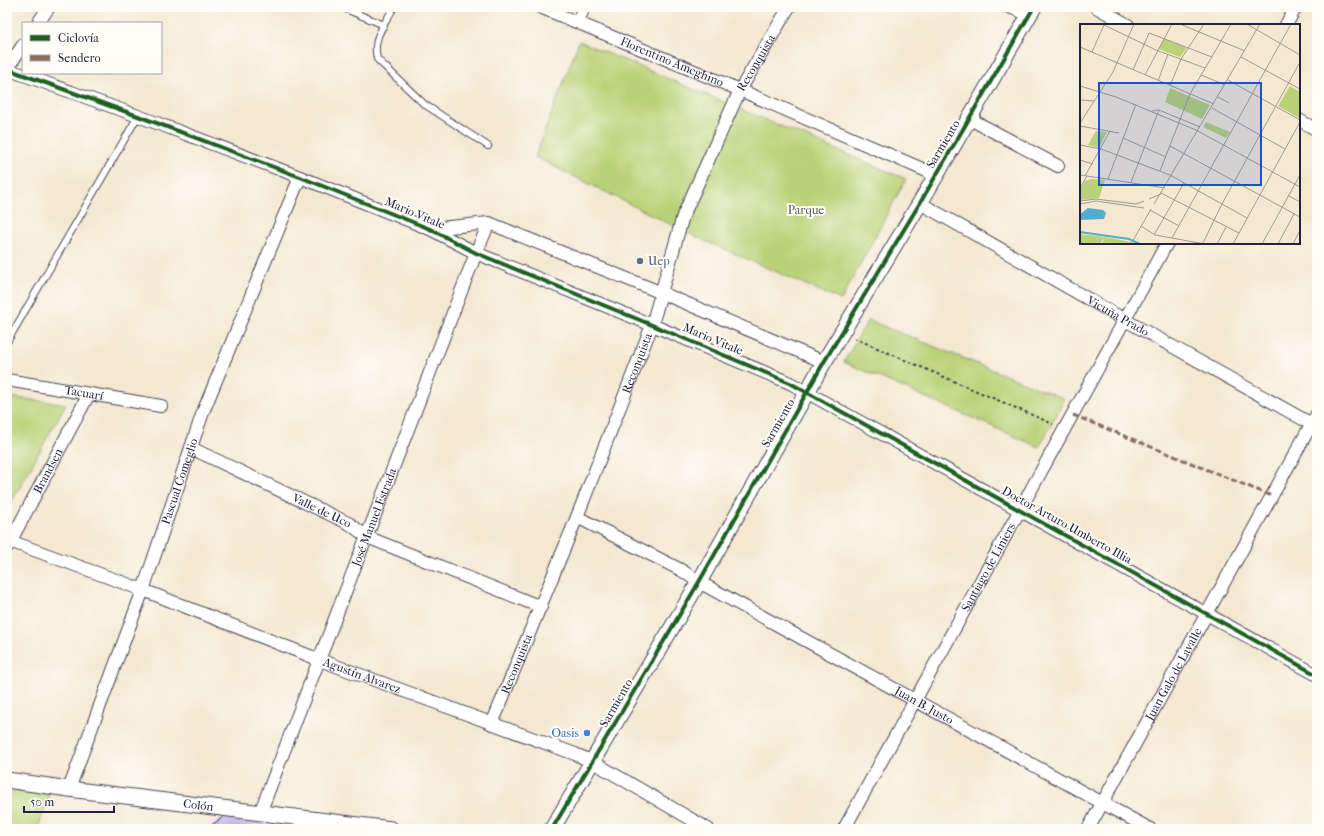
<svg xmlns="http://www.w3.org/2000/svg" width="1324" height="836" font-family="'IM FELL French Canon',serif">
<style>
.green{fill:#bad277;stroke:#6e7a59}
.building{fill:#c4bae7}
.lines{fill:none;stroke-linecap:round;stroke-linejoin:round}
.service-casing{stroke:#424052;stroke-width:8}
.minor-casing{stroke:#424052;stroke-width:14}
.tertiary-casing{stroke:#424052;stroke-width:17}
.path{stroke:#424052;stroke-width:2;stroke-dasharray:3 3;stroke-linecap:butt}
.service{stroke:#fff;stroke-width:6}
.minor{stroke:#fff;stroke-width:12}
.tertiary{stroke:#fff;stroke-width:15}
.quiet{stroke:#8d6e63;stroke-width:3;stroke-dasharray:6 3;stroke-linecap:butt}
.cycleway-casing{stroke:#fdfcf7;stroke-width:6}
.cycleway{stroke:#1b5e20;stroke-width:4}
.service-dot{fill:#5c6f8a;stroke:#fdfcf7;stroke-width:1.5}
.shop-dot{fill:#3f7fe0;stroke:#fdfcf7;stroke-width:1.5}
.labels{text-anchor:middle;stroke-width:4;stroke-linejoin:round;paint-order:stroke}
.street-label{font-size:12px;fill:#22223b;stroke:#fdfcf7}
.park-label{font-size:12px;fill:#50574d;stroke:#fdfcf7}
.service-label{font-size:12px;fill:#4e5e75;stroke:#fdfcf7;text-anchor:start}
.shop-label{font-size:12px;fill:#366cbe;stroke:#fdfcf7;text-anchor:end}
.inset-river{fill:none;stroke:#52add0;stroke-width:2}
.inset-road{fill:none;stroke:#a09995;stroke-width:1}
.view{fill:#1d4ed8;fill-opacity:0.15;stroke:#1d4ed8;stroke-width:2}
.inset-edge{fill:none;stroke:#22223b;stroke-width:2}
</style>
<rect width="100%" height="100%" fill="#fdfcf7"/>
<filter id="ink" filterUnits="userSpaceOnUse"><feTurbulence type="fractalNoise" baseFrequency=".025" numOctaves="2"/><feDisplacementMap in="SourceGraphic" scale="8" xChannelSelector="R" yChannelSelector="G"/><feConvolveMatrix kernelMatrix="1 2 1 2 8 2 1 2 1" color-interpolation-filters="sRGB"/></filter>
<filter id="wash" filterUnits="userSpaceOnUse"><feTurbulence type="fractalNoise" baseFrequency=".012" numOctaves="4" result="noise"/><feDisplacementMap in="SourceGraphic" scale="16" xChannelSelector="R" yChannelSelector="G"/><feGaussianBlur stdDeviation="0.9" result="paint"/><feColorMatrix in="noise" values="0 0 0 0 0 0 0 0 0 0 0 0 0 0 0 0 0 1.4 0 .05"/><feComposite in="paint" operator="in"/></filter>
<g filter="url(#wash)">
<rect width="100%" height="100%" fill="#f4e8d1"/>
<g class="green">
<path d="M579 41 906 179 841 300 694 236 535 157Z"/>
<path d="M868 320 1065 399 1039 447 844 362Z"/>
<path d="M7 397 66 404 7 510Z"/>
<path d="M7 790 50 794 38 829H7Z"/>
</g>
<g id="blocks">
<path class="building" d="M229 813 309 823 308 829H211L212 825Z"/>
</g>
</g>
<g filter="url(#ink)">
<use href="#blocks" fill-opacity="0" stroke="#424052" stroke-width="1"/>
<g class="lines">
<defs>
<g id="service">
<path d="M341 7 384 25"/>
<path d="M394 7C384 26 372 37 377 59L424 104 488 146"/>
<path d="M7 342 138 116"/>
</g>
<g id="minor">
<path id="s1" d="M540 7 740 90 936 175"/>
<path d="M1009 7 1030 15"/>
<path d="M1096 7 1128 25"/>
<path d="M578 22 584 7"/>
<path d="M38 23 49 7"/>
<path d="M1286 25 1296 7"/>
<path d="M7 69 138 116 300 177 430 229 476 253 652 325 790 383 1317 675"/>
<path d="M7 69 23 45"/>
<path d="M970 119 1058 166"/>
<path d="M1299 120 1317 130"/>
<path id="s2" d="M920 203 1125 320 1317 427"/>
<path d="M430 229 489 223 662 293 824 362"/>
<path id="s3" d="M7 380 161 406"/>
<path id="s4" d="M191 448 350 524 367 537 541 607"/>
<path id="s5" d="M577 517 681 570 699 582 1150 829"/>
<path id="s6" d="M7 540 143 590 320 660 575 754 593 762 708 829"/>
<path id="s7" d="M8 546 89 394"/>
<path id="s8" d="M492 724 577 517 652 325 683 216 740 90 789 7"/>
<path id="s9" d="M69 789 143 590 203 412 300 177"/>
<path id="s10" d="M260 813 476 253 489 223"/>
<path id="s11" d="M844 829 1167 243"/>
<path id="s12" d="M1088 829 1317 414"/>
</g>
<g id="tertiary">
<path id="s13" d="M7 780 69 789 391 829"/>
<path d="M552 829 699 582 824 362 920 203 1034 7"/>
</g>
</defs>
<use href="#service" class="service-casing"/>
<use href="#minor" class="minor-casing"/>
<use href="#tertiary" class="tertiary-casing"/>
<path class="path" d="M854 338 1053 424"/>
<use href="#service" class="service"/>
<use href="#minor" class="minor"/>
<use href="#tertiary" class="tertiary"/>
<path class="quiet" d="M1073 415 1272 496"/>
<defs>
<g id="cycleway">
<path d="M7 69 138 116 300 177 430 229 476 253 652 325 790 383 1317 675"/>
<path d="M552 829 699 582 824 362 920 203 1034 7"/>
</g>
</defs>
<use href="#cycleway" class="cycleway-casing"/>
<use href="#cycleway" class="cycleway"/>
</g>
</g>
<circle class="service-dot" cx="640" cy="261" r="4"/>
<circle class="shop-dot" cx="587" cy="733" r="4"/>
<g class="labels">
<g class="street-label">
<text dy="4" stroke="none"><textPath href="#s1" startOffset="143">Florentino Ameghino</textPath></text>
<text dy="4" stroke="none"><textPath href="#s8" startOffset="713">Reconquista</textPath></text>
<text transform="translate(943 144) rotate(-59)" y="4">Sarmiento</text>
<text transform="translate(415 213) rotate(23)" y="4">Mario Vitale</text>
<text dy="4" stroke="none"><textPath href="#s2" startOffset="228">Vicuña Prado</textPath></text>
<text transform="translate(713 339) rotate(23)" y="4">Mario Vitale</text>
<text dy="4" stroke="none"><textPath href="#s8" startOffset="389">Reconquista</textPath></text>
<text dy="4" stroke="none"><textPath href="#s3" startOffset="78">Tacuarí</textPath></text>
<text transform="translate(778 423) rotate(-60)" y="4">Sarmiento</text>
<text dy="4" stroke="none"><textPath href="#s7" startOffset="85">Brandsen</textPath></text>
<text dy="4" stroke="none"><textPath href="#s9" startOffset="327">Pascual Comeglio</textPath></text>
<text dy="4" stroke="none"><textPath href="#s4" startOffset="145">Valle de Uco</textPath></text>
<text dy="4" stroke="none"><textPath href="#s10" startOffset="317">José Manuel Estrada</textPath></text>
<text transform="translate(1067 525) rotate(29)" y="4">Doctor Arturo Umberto Illia</text>
<text dy="4" stroke="none"><textPath href="#s11" startOffset="299">Santiago de Liniers</textPath></text>
<text dy="4" stroke="none"><textPath href="#s8" startOffset="65">Reconquista</textPath></text>
<text dy="4" stroke="none"><textPath href="#s12" startOffset="177">Juan Galo de Lavalle</textPath></text>
<text dy="4" stroke="none"><textPath href="#s6" startOffset="380">Agustín Alvarez</textPath></text>
<text transform="translate(616 703) rotate(-60)" y="4">Sarmiento</text>
<text dy="4" stroke="none"><textPath href="#s5" startOffset="395">Juan B. Justo</textPath></text>
<text dy="4" stroke="none"><textPath href="#s13" startOffset="193">Colón</textPath></text>
</g>
<g class="park-label">
<text x="806" y="214">Parque</text>
</g>
<g class="service-label">
<text x="648" y="265">Uep</text>
</g>
<g class="shop-label">
<text x="579" y="737">Oasis</text>
</g>
</g>
<g transform="translate(1080 24)">
<rect width="220" height="220" fill="#f4e8d1"/>
<path d="M84 15 107 24 100 33 79 25ZM210 62 220 68 219 94 198 82ZM90 64 130 81 122 95 85 78ZM126 98 150 108 146 114 123 103ZM16 107 27 108 19 124 8 121ZM11 155 25 156 19 174 0 176V165L5 157ZM0 210 25 213 20 220H0ZM25 213 51 218 54 220H22Z" fill="#bad277"/>
<path d="M8 184 23 186 26 189 24 195 0 196V190Z" fill="#52add0"/>
<path class="inset-river" d="M0 208 49 215 60 220"/>
<path class="inset-road" d="M22 0 76 26 125 44M100 0 165 27M167 0 220 31M0 23 134 80M12 28 24 1M161 33 220 65M53 46 69 9 132 33M65 51 92 0M121 51 145 61M148 56 220 96M78 57 88 30M0 62 36 73 116 106 220 163M90 62 101 35 124 0M138 73 149 79M0 76 14 77M132 84 205 125M72 87 79 86 120 103M0 99 33 48 54 0M0 102 39 109M43 114 86 133M0 121 21 125 90 151 167 194M90 122 220 193M0 136 13 140M80 147 110 70 151 0M0 151 7 152 0 164M5 152 30 107M7 152 85 164M28 155 56 80M51 158 79 86M81 169 159 209M209 172 220 178M69 175 81 170M0 177 16 175 56 180 64 177M0 180 16 177 64 184M74 180 180 0M70 186 99 202M61 202 75 211 125 220M74 211 104 159M92 214 211 0M123 219 142 180 220 38M51 220 71 185M137 220 146 203M153 220 220 98M182 220 220 151M198 220 214 190M213 220 220 206"/>
<path class="view" d="M19 59H181V161H19Z"/>
<rect width="220" height="220" class="inset-edge"/>
</g>
<rect width="1324" height="836" fill="none" stroke="#fdfcf7" stroke-width="24"/>
<rect x="22" y="22" width="140" height="52" fill="#fdfcf7" stroke="#a5a5ac"/>
<rect x="30" y="35" width="20" height="6" fill="#1b5e20" stroke="#a5a5ac"/>
<text x="58" y="42" font-size="12" fill="#22223b">Ciclovía</text>
<rect x="30" y="55" width="20" height="6" fill="#8d6e63" stroke="#a5a5ac"/>
<text x="58" y="62" font-size="12" fill="#22223b">Sendero</text>
<path d="M24 806v6h90v-6" fill="none" stroke="#22223b" stroke-width="2"/>
<text x="30" y="806" font-size="12" fill="#22223b" stroke="#fdfcf7" stroke-width="3" paint-order="stroke">50 m</text>
</svg>
